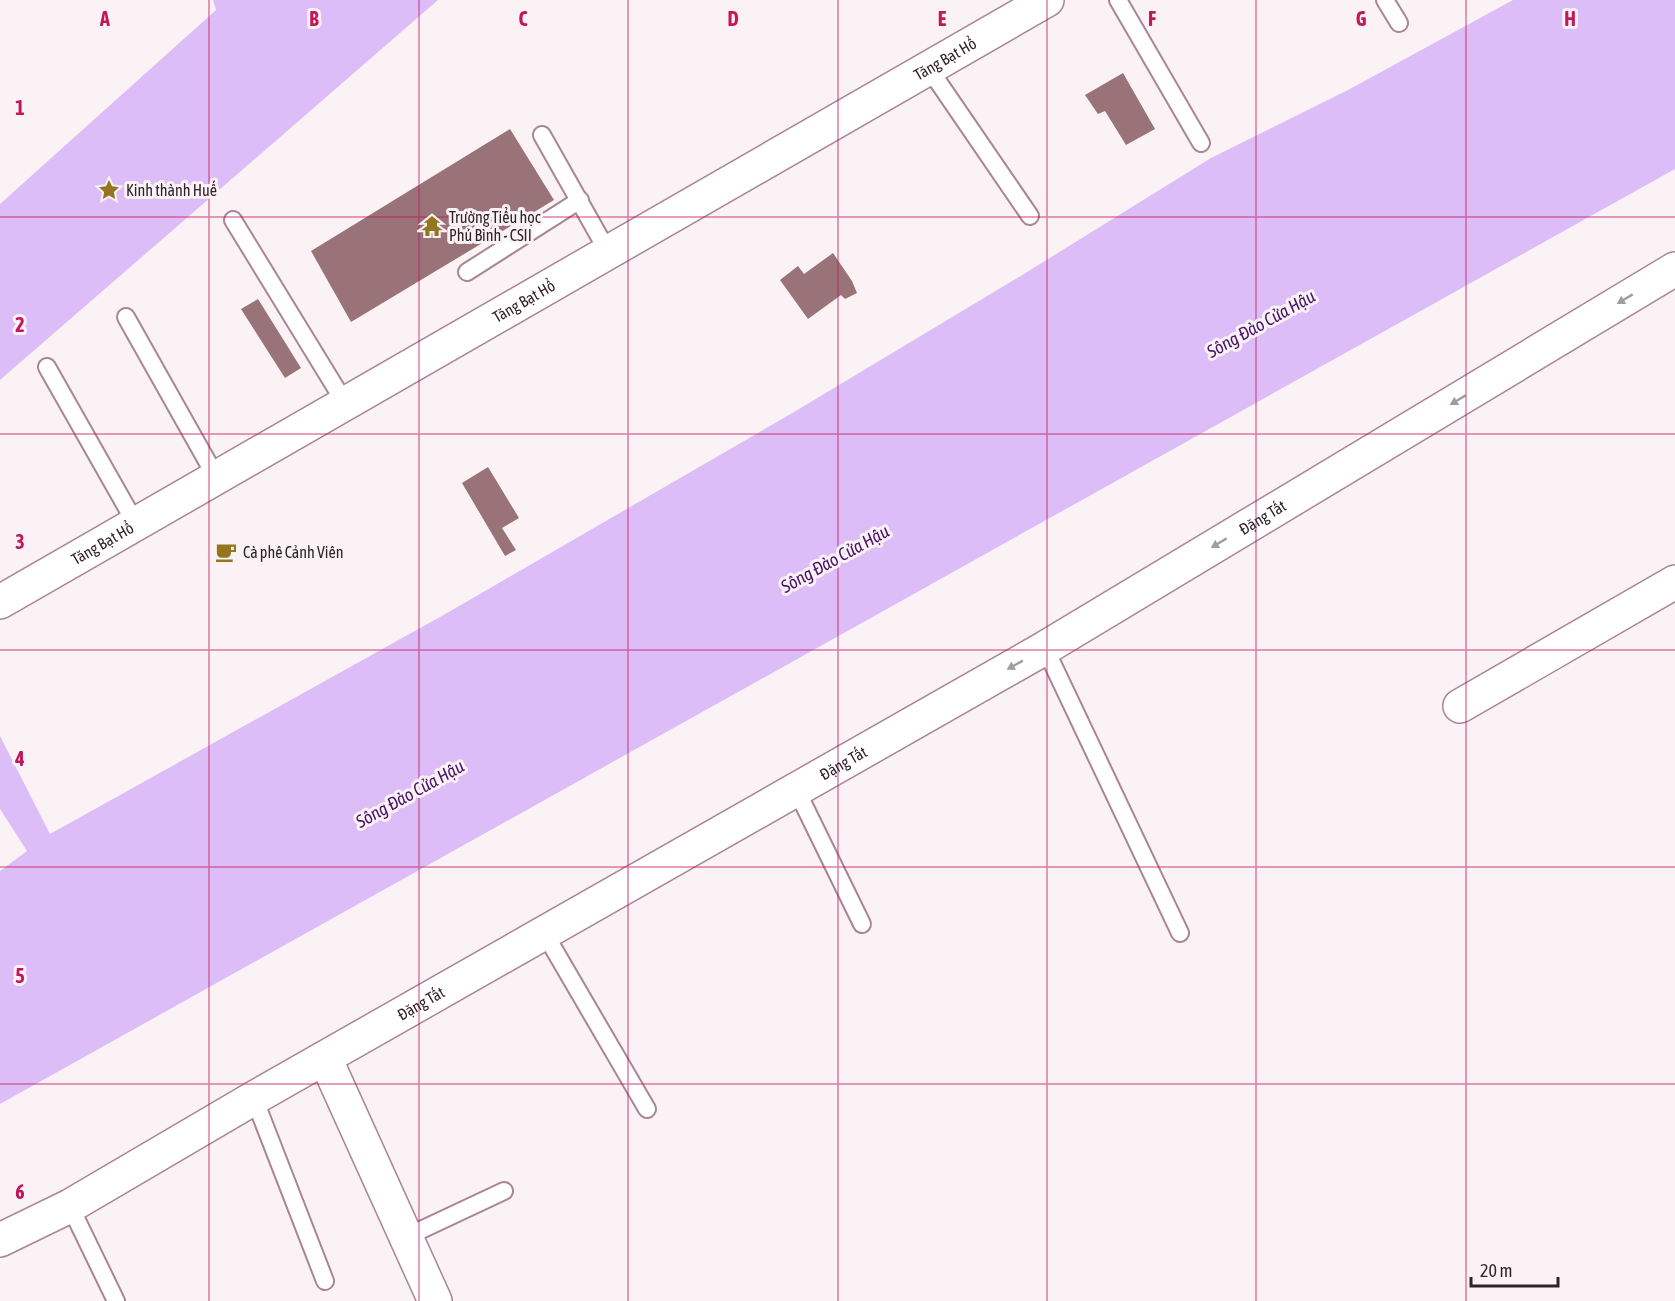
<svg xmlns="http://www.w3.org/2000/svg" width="1675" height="1301" font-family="'Asap Condensed',sans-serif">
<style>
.water{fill:#ddbdf8}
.building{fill:#997378}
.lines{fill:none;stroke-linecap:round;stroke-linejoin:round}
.lane-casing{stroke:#a98596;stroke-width:20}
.street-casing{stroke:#a98596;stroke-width:36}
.secondary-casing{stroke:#a98596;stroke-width:36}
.lane{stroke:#fff;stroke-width:16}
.street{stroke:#fff;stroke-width:33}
.secondary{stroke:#fff;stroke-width:33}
.oneway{fill:#a29c9f}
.grid{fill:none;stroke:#c2185b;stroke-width:1.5;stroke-opacity:0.55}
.labels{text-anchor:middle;stroke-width:6;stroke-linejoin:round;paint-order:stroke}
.street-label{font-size:16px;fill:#31232a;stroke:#faf2f5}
.poi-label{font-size:16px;fill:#31232a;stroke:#faf2f5;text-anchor:start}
.water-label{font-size:18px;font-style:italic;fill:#481368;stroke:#faf2f5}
.grid-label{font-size:20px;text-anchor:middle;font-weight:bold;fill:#c2185b;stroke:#faf2f5;stroke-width:6;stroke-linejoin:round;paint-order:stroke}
</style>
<rect width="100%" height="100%" fill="#faf2f5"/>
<g class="water">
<path d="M213 0H438L0 380V204L216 10Z"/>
<path d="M1513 0H1675V169L0 1104V871L27 851 0 809V736L50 834 447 613 794 412 1019 277 1211 158 1348 90Z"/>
</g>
<g class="building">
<path d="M1123 73 1155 129 1126 145 1105 111 1098 114 1085 95Z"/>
<path d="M510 129 554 200 351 322 311 251Z"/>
<path d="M833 253 852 281 857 293 845 299 841 295 808 319 780 280 798 266 804 274Z"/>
<path d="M258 299 301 368 285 378 241 309Z"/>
<path d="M488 467 519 518 502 528 516 550 505 556 462 483Z"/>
</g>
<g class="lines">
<defs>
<g id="lane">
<path d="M1118 0 1201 143"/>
<path d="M1385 0 1399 23"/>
<path d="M928 67 1030 216"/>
<path d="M542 135 608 252"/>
<path d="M233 220 345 403"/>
<path d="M467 272 580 200"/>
<path d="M126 317 216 477"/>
<path d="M47 367 136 524"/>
<path d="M1045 648 1180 933"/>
<path d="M796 789 862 924"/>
<path d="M545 934 647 1109"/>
<path d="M254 1098 325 1281"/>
<path d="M70 1206 116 1301"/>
<path d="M406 1237 504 1191"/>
</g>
<g id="street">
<path d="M1460 706 1675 582"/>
<path d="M325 1058 435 1301"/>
</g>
<g id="secondary">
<path id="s1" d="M0 602 1047 0"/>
<path id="s2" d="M0 1240 70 1206 254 1098 1045 648 1675 269"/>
</g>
</defs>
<use href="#lane" class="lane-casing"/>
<use href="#street" class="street-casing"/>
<use href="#secondary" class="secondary-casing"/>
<use href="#lane" class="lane"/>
<use href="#street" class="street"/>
<use href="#secondary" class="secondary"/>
</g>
<defs><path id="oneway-solid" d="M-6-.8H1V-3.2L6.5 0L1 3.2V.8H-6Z" transform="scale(1.5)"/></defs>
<g class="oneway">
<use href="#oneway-solid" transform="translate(1625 299) rotate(149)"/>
<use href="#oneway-solid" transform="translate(1458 400) rotate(149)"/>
<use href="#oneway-solid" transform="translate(1219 543) rotate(149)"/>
<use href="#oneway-solid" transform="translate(1015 665) rotate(151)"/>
</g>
<path class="grid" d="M209 0V1301M419 0V1301M628 0V1301M838 0V1301M1047 0V1301M1256 0V1301M1466 0V1301M0 217H1675M0 434H1675M0 650H1675M0 867H1675M0 1084H1675"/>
<defs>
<symbol id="sight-bare" viewBox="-9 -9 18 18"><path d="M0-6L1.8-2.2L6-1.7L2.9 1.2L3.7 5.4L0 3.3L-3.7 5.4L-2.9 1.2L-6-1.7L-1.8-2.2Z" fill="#93761d" stroke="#faf2f5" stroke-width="2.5" paint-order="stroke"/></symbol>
<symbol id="temple-bare" viewBox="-9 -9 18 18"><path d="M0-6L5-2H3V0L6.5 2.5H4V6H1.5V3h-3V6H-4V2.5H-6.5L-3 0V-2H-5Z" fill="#93761d" stroke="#faf2f5" stroke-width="2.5" paint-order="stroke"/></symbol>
<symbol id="cafe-bare" viewBox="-9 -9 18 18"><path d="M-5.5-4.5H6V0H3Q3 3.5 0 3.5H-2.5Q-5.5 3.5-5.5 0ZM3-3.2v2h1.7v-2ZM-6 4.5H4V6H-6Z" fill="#93761d" stroke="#faf2f5" stroke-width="2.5" paint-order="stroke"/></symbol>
</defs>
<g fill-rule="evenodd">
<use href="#sight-bare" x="94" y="175" width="30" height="30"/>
<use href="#temple-bare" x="417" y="211" width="30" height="30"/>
<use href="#cafe-bare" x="211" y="537" width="30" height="30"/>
</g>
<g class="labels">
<g class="street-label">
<text dy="6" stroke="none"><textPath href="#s1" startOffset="1090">Tăng Bạt Hổ</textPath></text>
<text dy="6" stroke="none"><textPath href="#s1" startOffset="604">Tăng Bạt Hổ</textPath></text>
<text dy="6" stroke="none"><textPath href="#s2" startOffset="1455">Đặng Tất</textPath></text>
<text dy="6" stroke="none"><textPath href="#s1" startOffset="118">Tăng Bạt Hổ</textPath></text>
<text dy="6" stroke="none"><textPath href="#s2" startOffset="969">Đặng Tất</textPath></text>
<text dy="6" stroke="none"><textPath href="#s2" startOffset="483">Đặng Tất</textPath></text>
</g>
<g class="poi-label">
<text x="126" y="196">Kinh thành Huế</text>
<text x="449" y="223">Trường Tiểu học<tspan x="449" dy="18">Phú Bình - CSII</tspan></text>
<text x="243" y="558">Cà phê Cảnh Viên</text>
</g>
<g class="water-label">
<text transform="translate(1261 324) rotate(-29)" y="6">Sông Đào Cửa Hậu</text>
<text transform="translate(835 559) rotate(-29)" y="6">Sông Đào Cửa Hậu</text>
<text transform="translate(410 794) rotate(-29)" y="6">Sông Đào Cửa Hậu</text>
</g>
</g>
<g class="grid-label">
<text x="105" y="26">A</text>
<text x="314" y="26">B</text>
<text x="523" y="26">C</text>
<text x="733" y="26">D</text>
<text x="942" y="26">E</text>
<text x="1152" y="26">F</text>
<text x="1361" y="26">G</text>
<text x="1570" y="26">H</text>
<text x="20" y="115">1</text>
<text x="20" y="332">2</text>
<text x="20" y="549">3</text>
<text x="20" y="766">4</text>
<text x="20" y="983">5</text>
<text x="20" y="1199">6</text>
</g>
<path d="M1471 1277v9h87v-9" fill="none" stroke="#31232a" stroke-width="3"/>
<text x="1480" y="1277" font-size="18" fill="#31232a" stroke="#faf2f5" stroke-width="4.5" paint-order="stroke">20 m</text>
</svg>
